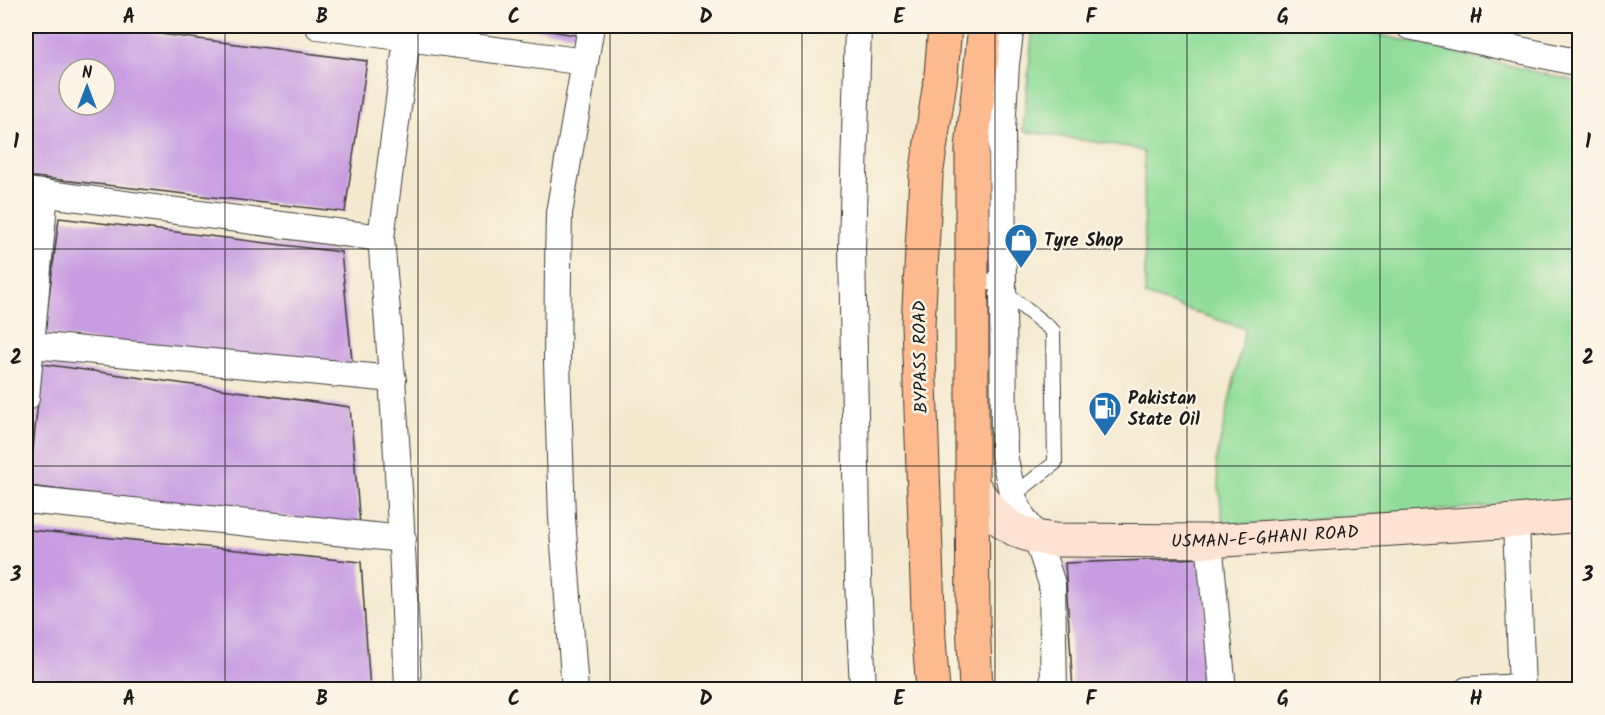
<svg xmlns="http://www.w3.org/2000/svg" width="1605" height="715" font-family="Kalam,sans-serif">
<style>
.green{fill:#8fdc9a;stroke:#567c5b;stroke-width:1.5}
.building{fill:#c79ce1;fill-rule:evenodd}
.lines{fill:none;stroke-linecap:round;stroke-linejoin:round}
.service-casing{stroke:#3c3b37;stroke-width:16}
.minor-casing{stroke:#3c3b37;stroke-width:28}
.secondary-casing{stroke:#3c3b37;stroke-width:35}
.primary-casing{stroke:#3c3b37;stroke-width:35}
.service{stroke:#fff;stroke-width:14}
.minor{stroke:#fff;stroke-width:26}
.secondary{stroke:#fee3d2;stroke-width:33}
.primary{stroke:#fcba8e;stroke-width:33}
.grid{fill:none;stroke:#1c1c1c;stroke-width:1.5;stroke-opacity:0.55}
.labels{text-anchor:middle;stroke-width:5;stroke-linejoin:round;paint-order:stroke}
.poi-label{font-size:18px;font-weight:bold;fill:#1c1c1c;stroke:#fcf5e5;text-anchor:start}
.street-label{font-size:18px;fill:#1c1c1c;stroke:#fcf5e5}
.neatline{fill:none;stroke:#1c1c1c;stroke-width:2}
.grid-label{font-size:20px;text-anchor:middle;font-weight:bold;fill:#1c1c1c}
</style>
<rect width="100%" height="100%" fill="#fcf5e5"/>
<filter id="ink" filterUnits="userSpaceOnUse"><feTurbulence type="fractalNoise" baseFrequency=".0167" numOctaves="2"/><feDisplacementMap in="SourceGraphic" scale="12" xChannelSelector="R" yChannelSelector="G"/><feConvolveMatrix kernelMatrix="1 2 1 2 8 2 1 2 1" color-interpolation-filters="sRGB"/></filter>
<filter id="wash" filterUnits="userSpaceOnUse"><feTurbulence type="fractalNoise" baseFrequency=".008" numOctaves="4" result="noise"/><feDisplacementMap in="SourceGraphic" scale="24" xChannelSelector="R" yChannelSelector="G"/><feGaussianBlur stdDeviation="1.35" result="paint"/><feColorMatrix in="noise" values="0 0 0 0 0 0 0 0 0 0 0 0 0 0 0 0 0 1.4 0 .05"/><feComposite in="paint" operator="in"/></filter>
<g filter="url(#wash)">
<rect width="100%" height="100%" fill="#f4e9cf"/>
<path class="green" d="M1033 26H1347L1348 27 1579 82V500L1223 526 1216 461 1245 329 1145 295 1144 152 1129 147 1023 131Z"/>
<g id="blocks">
<g class="building">
<path d="M26 26H99L367 61 345 212 26 176ZM69 69H105V105H69Z"/>
<path d="M519 26H583L581 36Z"/>
<path d="M26 211H30L27 244H26Z"/>
<path d="M59 218 341 252 353 370 44 335Z"/>
<path d="M42 364 350 407 360 526 29 486Z"/>
<path d="M29 530 361 562 370 690H26V575Z"/>
<path d="M1204 558 1212 690H1073L1065 563Z"/>
</g>
</g>
</g>
<g filter="url(#ink)">
<use href="#blocks" fill-opacity="0" stroke="#3c3b37" stroke-width="1.5"/>
<g class="lines">
<defs>
<path id="service" d="M974 272 1003 291 1053 331 1055 463 1011 497"/>
<g id="minor">
<path d="M318 26 585 62 559 213 558 268 557 362 562 518 575 690"/>
<path d="M858 26 852 249 858 579 863 690"/>
<path d="M1011 26 1006 64 1002 130 1004 455 1013 497 1022 516 1037 538 1052 584 1054 690"/>
<path d="M1409 26 1580 63"/>
<path d="M585 62 591 26"/>
<path d="M26 191 381 238C394 388 403 539 408 690"/>
<path d="M381 238 407 38"/>
<path d="M32 345 393 379"/>
<path d="M26 398 45 193"/>
<path d="M26 500 403 539"/>
<path d="M1516 521 1522 690"/>
<path d="M1209 541 1223 690"/>
<path d="M1467 690 1522 687"/>
</g>
<g id="secondary">
<path id="s1" d="M972 484C995 519 1011 536 1055 540L1209 541 1516 521 1580 515"/>
</g>
<g id="primary">
<path d="M933 690 929 639 918 325 926 176 941 75 945 26"/>
<path d="M976 690 973 621 972 484V149L985 26"/>
</g>
</defs>
<use href="#service" class="service-casing"/>
<use href="#minor" class="minor-casing"/>
<use href="#secondary" class="secondary-casing"/>
<use href="#primary" class="primary-casing"/>
<use href="#service" class="service"/>
<use href="#minor" class="minor"/>
<use href="#secondary" class="secondary"/>
<use href="#primary" class="primary"/>
</g>
</g>
<path class="grid" d="M225 26V690M418 26V690M610 26V690M802 26V690M995 26V690M1187 26V690M1380 26V690M26 249H1580M26 466H1580"/>
<defs>
<symbol id="shop-pin" viewBox="-11 -11 22 30"><path d="M0 17L-7.5 6A9.5 9.5 0 1 1 7.5 6Z" fill="#1f6fb2" stroke="#fcf5e5"/><path d="M-5-2.5h2.3a2.7 3.5 0 0 1 5.4 0H5L5.5 6h-11ZM-1.5-2.5h3a1.5 2.3 0 0 0-3 0Z" fill="#fff"/></symbol>
<symbol id="fuel-pin" viewBox="-11 -11 22 30"><path d="M0 17L-7.5 6A9.5 9.5 0 1 1 7.5 6Z" fill="#1f6fb2" stroke="#fcf5e5"/><path d="M-5.5-6h7V0h2V4h1.3V-2.5L3-4.5l.8-.8L6-3V5H2.5V1h-1V6h-7ZM-4.2-4.7v3.2H.2V-4.7Z" fill="#fff"/></symbol>
</defs>
<g fill-rule="evenodd">
<use href="#shop-pin" x="1002" y="221" width="38" height="52"/>
<use href="#fuel-pin" x="1086" y="389" width="38" height="52"/>
</g>
<g class="labels">
<g class="poi-label">
<text x="1044" y="246">Tyre Shop</text>
<text x="1128" y="404">Pakistan<tspan x="1128" dy="21">State Oil</tspan></text>
</g>
<g class="street-label">
<text transform="translate(920 357) rotate(-91)" y="6">BYPASS ROAD</text>
<text dy="6" stroke="none"><textPath href="#s1" startOffset="315">USMAN-E-GHANI ROAD</textPath></text>
</g>
</g>
<rect width="1605" height="715" fill="none" stroke="#fcf5e5" stroke-width="66"/>
<g transform="translate(87 87)"><circle r="28" fill="#fcf5e5" stroke="#a29e95" stroke-width="1.5"/>
<path d="M0-4.5L10 22L0 15L-10 22Z" fill="#1f6fb2"/>
<text y="-9" font-size="16" font-weight="bold" text-anchor="middle" fill="#1c1c1c">N</text>
</g>
<rect x="33" y="33" width="1539" height="649" class="neatline"/>
<g class="grid-label">
<text x="129" y="23">A</text>
<text x="322" y="23">B</text>
<text x="514" y="23">C</text>
<text x="706" y="23">D</text>
<text x="899" y="23">E</text>
<text x="1091" y="23">F</text>
<text x="1283" y="23">G</text>
<text x="1476" y="23">H</text>
<text x="16" y="148">1</text>
<text x="1588" y="148">1</text>
<text x="16" y="364">2</text>
<text x="1588" y="364">2</text>
<text x="16" y="581">3</text>
<text x="1588" y="581">3</text>
<text x="129" y="705">A</text>
<text x="322" y="705">B</text>
<text x="514" y="705">C</text>
<text x="706" y="705">D</text>
<text x="899" y="705">E</text>
<text x="1091" y="705">F</text>
<text x="1283" y="705">G</text>
<text x="1476" y="705">H</text>
</g>
</svg>
